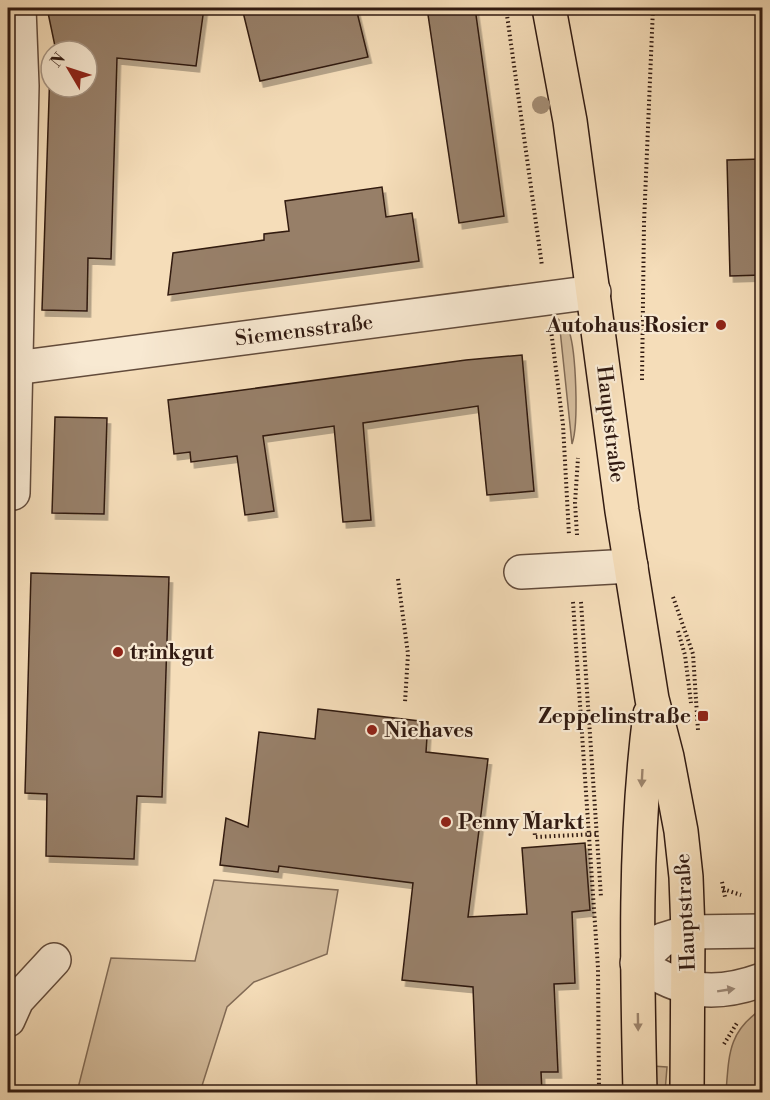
<svg xmlns="http://www.w3.org/2000/svg" width="770" height="1100" font-family="'Libre Bodoni',serif">
<style>
.green{fill:#d4bc9c;stroke:#826b56;stroke-width:1.5}
.building{fill:#977f68;stroke:#311a11;stroke-width:1.5;filter:url(#shadow)}
.lines{fill:none;stroke-linecap:round;stroke-linejoin:round}
.minor-casing{stroke:#624b3b;stroke-width:36}
.major-casing{stroke:#311a11;stroke-width:36}
.path{stroke:#311a11;stroke-width:4;stroke-dasharray:1.5 3;stroke-linecap:butt}
.minor{stroke:#f8e9d2;stroke-width:33}
.major{stroke:#f5ddb9;stroke-width:33}
.tree{fill:#a48d74}
.oneway{fill:#9d856d}
.oneway2{fill:#9e8c7b}
.poi-dot{fill:#8f2418;stroke:#f8e9d2;stroke-width:2}
.labels{text-anchor:middle;stroke-width:4.5;stroke-linejoin:round;paint-order:stroke}
.poi-label{font-size:21px;font-weight:bold;fill:#311a11;stroke:#f8e9d2;text-anchor:start}
.street-label{font-size:21px;fill:#311a11;stroke:#f8e9d2}
</style>
<defs>
<filter id="shadow"><feDropShadow dx="3.5" dy="6" stdDeviation="0" flood-color="#0004"/></filter>
</defs>
<rect width="100%" height="100%" fill="#f5ddb9"/>
<filter id="stains"><feTurbulence type="fractalNoise" baseFrequency=".00333" numOctaves="4"/><feColorMatrix values="0 0 0 0 .2 0 0 0 0 .09 0 0 0 0 .02 0 0 0 .5 -.17"/></filter>
<radialGradient id="worn" r=".72"><stop offset=".6" stop-color="#630" stop-opacity="0"/><stop offset="1" stop-color="#630" stop-opacity=".3"/></radialGradient>
<g class="green">
<path d="M559 320C563 324 567 326 569 331 576 351 579 424 572 444Z"/>
<path d="M214 880 338 890 327 954 254 982 227 1007 200 1092H77L111 958 195 961Z"/>
<path d="M762 1009V1092H726C729 1055 728 1031 762 1009Z"/>
<path d="M652 1066 667 1067 665 1092H652Z"/>
</g>
<g class="building">
<path d="M47 8H204L196 66 117 58 111 259 88 258 87 311 42 310 50 69 51 87H87V51H56Z"/>
<path d="M242 8H356L368 57 260 81Z"/>
<path d="M427 8H475L504 216 459 223Z"/>
<path d="M762 159V275L730 276 727 160Z"/>
<path d="M382 187 386 217 412 213 419 261 168 295 173 253 264 240V234L289 231 285 201Z"/>
<path d="M522 355 534 491 487 495 478 406 363 423 371 520 343 522 334 426 263 436 274 511 245 515 237 456 191 462 190 452 174 454 168 400 466 360Z"/>
<path d="M55 417 107 418 104 514 52 513Z"/>
<path d="M31 573 169 577 162 797 137 796 134 859 46 856 47 794 25 793Z"/>
<path d="M318 709 428 722 426 752 488 759 468 917 527 914 522 848 585 843 590 910 572 912 575 983 554 984 558 1072H541L542 1092H477L473 987 402 980 413 883 279 866 278 872 220 865 226 818 248 827 259 732 315 739Z"/>
</g>
<g class="lines">
<defs>
<g id="minor">
<path d="M15 368 594 292"/>
<path d="M13 493 22 86 19 8"/>
<path d="M521 572 631 566"/>
<path d="M762 931 688 932 662 940 637 963C682 992 712 998 762 980"/>
<path d="M8 1020 17 1000 54 960"/>
</g>
<g id="major">
<path d="M549 8 570 121 622 511 652 699 667 757 681 831 686 877 688 932 687 1092"/>
<path d="M640 1092C637 966 634 839 650 714"/>
</g>
</defs>
<use href="#minor" class="minor-casing"/>
<use href="#major" class="major-casing"/>
<g class="path">
<path d="M506 8 542 266"/>
<path d="M551 330 563 425 569 535"/>
<path d="M642 380 644 223 653 8"/>
<path d="M577 535 575 503 578 458"/>
<path d="M398 579 408 654 405 702"/>
<path d="M673 597 693 654 698 730"/>
<path d="M573 602 598 968 599 1092"/>
<path d="M581 602 601 897"/>
<path d="M678 631 685 655 691 703"/>
<path d="M533 811 535 837 597 834"/>
<path d="M722 882 725 897"/>
<path d="M723 889 741 895"/>
<path d="M724 1044 737 1023"/>
</g>
<use href="#minor" class="minor"/>
<use href="#major" class="major"/>
</g>
<circle class="tree" cx="541" cy="105" r="9"/>
<defs><path id="oneway-solid" d="M-6-.8H1V-3.2L6.5 0L1 3.2V.8H-6Z" transform="scale(1.5)"/></defs>
<g class="oneway">
<use href="#oneway-solid" transform="translate(642 778) rotate(93)"/>
<use href="#oneway-solid" transform="translate(638 1022) rotate(89)"/>
</g>
<use class="oneway2" href="#oneway-solid" transform="translate(726 990) rotate(-9)"/>
<g class="poi-dot">
<circle cx="721" cy="325" r="6"/>
<circle cx="118" cy="652" r="6"/>
<rect x="697" y="710" width="12" height="12" rx="3"/>
<circle cx="372" cy="730" r="6"/>
<circle cx="446" cy="822" r="6"/>
</g>
<g class="labels">
<g class="poi-label">
<text x="709" y="332" text-anchor="end">Autohaus Rosier</text>
<text x="130" y="659">trinkgut</text>
<text x="691" y="723" text-anchor="end">Zeppelinstraße</text>
<text x="384" y="737">Niehaves</text>
<text x="458" y="829">Penny Markt</text>
</g>
<g class="street-label">
<text transform="translate(304 330) rotate(-7)" y="7">Siemensstraße</text>
<text transform="translate(611 424) rotate(83)" y="7">Hauptstraße</text>
<text transform="translate(685 912) rotate(-93)" y="7">Hauptstraße</text>
</g>
</g>
<rect width="770" height="1100" fill="none" stroke="#f5ddb9" stroke-width="30"/>
<rect x="9" y="9" width="752" height="1082" fill="none" stroke="#311a11" stroke-width="3"/>
<rect x="15" y="15" width="740" height="1070" fill="none" stroke="#311a11" stroke-width="1.5"/>
<g transform="translate(69 69) rotate(309)"><circle r="28" fill="#f8e9d2" stroke="#a89685" stroke-width="1.5"/>
<path d="M0-4.5L10 22L0 15L-10 22Z" fill="#8f2418"/>
<text y="-9" font-size="16" font-weight="bold" text-anchor="middle" fill="#311a11">N</text>
</g>
<rect width="100%" height="100%" filter="url(#stains)"/>
<rect width="100%" height="100%" fill="url(#worn)"/>
</svg>
